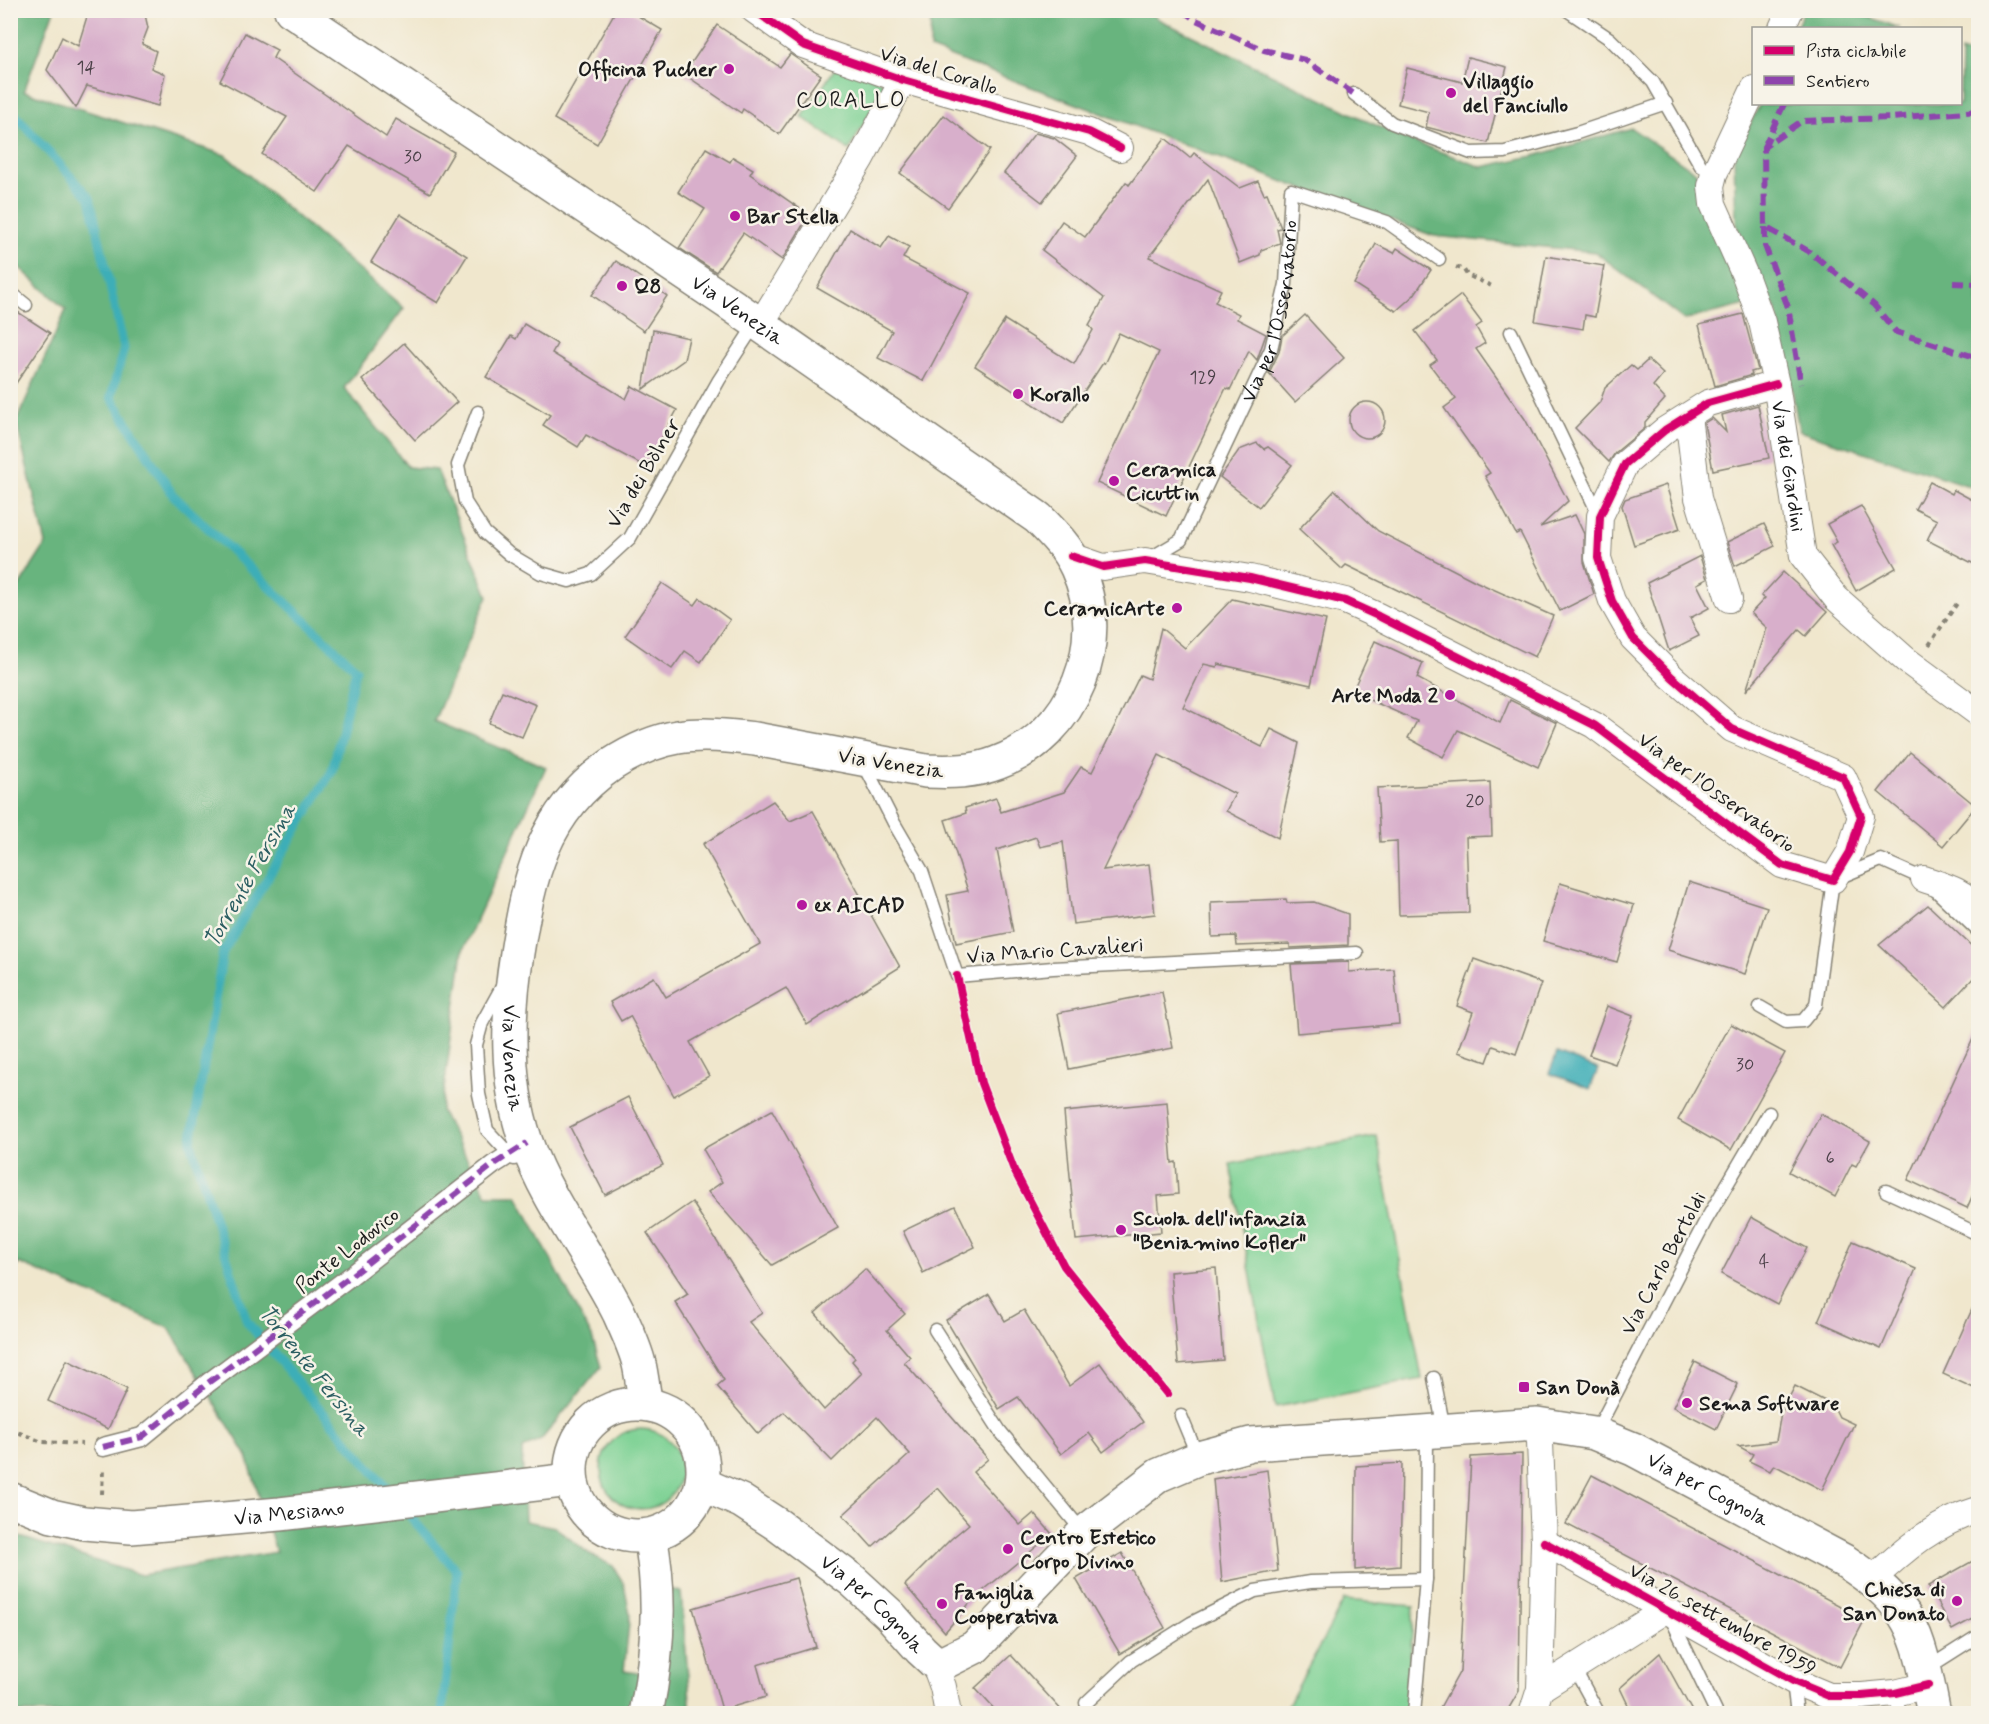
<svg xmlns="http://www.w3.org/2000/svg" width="1989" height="1724" font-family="Mynerve,sans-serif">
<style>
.green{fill:#7fd295;stroke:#4e7758;stroke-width:1.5}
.forest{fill:#67b47e;stroke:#42684d;stroke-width:1.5}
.water{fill:#3daeb7;stroke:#2c656a;stroke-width:1.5}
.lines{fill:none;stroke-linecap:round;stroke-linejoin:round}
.stream{stroke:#3daeb7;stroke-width:9}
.building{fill:#d8afcb}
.service-casing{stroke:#868274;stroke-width:15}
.pedestrian-casing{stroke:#868274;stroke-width:21}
.minor-casing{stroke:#868274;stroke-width:28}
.secondary-casing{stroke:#868274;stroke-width:36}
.path{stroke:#868274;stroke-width:4;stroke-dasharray:4.5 4.5;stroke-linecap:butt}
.service{stroke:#fff;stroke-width:12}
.pedestrian{stroke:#fff;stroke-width:18}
.minor{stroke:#fff;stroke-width:26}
.secondary{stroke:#fff;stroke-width:33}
.quiet{stroke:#8e44ad;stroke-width:6;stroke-dasharray:12 6;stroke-linecap:butt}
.cycleway-casing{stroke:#f7f3e8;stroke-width:11}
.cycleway{stroke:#d6006c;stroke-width:8}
.poi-dot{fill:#b5179e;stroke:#f7f3e8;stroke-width:2}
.labels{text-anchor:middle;stroke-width:5;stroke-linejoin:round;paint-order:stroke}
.number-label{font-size:18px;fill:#4b4148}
.poi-label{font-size:21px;font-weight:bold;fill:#1c1c1c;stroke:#f7f3e8;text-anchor:start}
.street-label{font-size:21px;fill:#1c1c1c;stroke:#f7f3e8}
.neighbourhood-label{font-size:22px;letter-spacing:1.5px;fill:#1c1c1c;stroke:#f7f3e8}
.water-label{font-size:22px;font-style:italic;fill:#2b5e62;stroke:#f7f3e8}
</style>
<rect width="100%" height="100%" fill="#f7f3e8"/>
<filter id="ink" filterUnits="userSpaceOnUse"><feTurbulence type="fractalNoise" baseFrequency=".0167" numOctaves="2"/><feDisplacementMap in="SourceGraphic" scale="12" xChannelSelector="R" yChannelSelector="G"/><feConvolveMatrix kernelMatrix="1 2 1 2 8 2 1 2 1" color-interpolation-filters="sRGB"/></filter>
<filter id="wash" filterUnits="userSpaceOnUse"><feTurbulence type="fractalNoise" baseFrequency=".008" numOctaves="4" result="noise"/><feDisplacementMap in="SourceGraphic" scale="24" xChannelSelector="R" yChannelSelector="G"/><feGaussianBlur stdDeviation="1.35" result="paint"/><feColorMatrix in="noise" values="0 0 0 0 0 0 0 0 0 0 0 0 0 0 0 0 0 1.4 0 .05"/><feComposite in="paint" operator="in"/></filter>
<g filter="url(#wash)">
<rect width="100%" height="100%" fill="#f0e7cd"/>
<g class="green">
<path d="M838 64 886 84 849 150 802 117Z"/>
<path d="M1377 1136 1422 1379 1275 1407 1230 1164Z"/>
<circle cx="641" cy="1469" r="40"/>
<path d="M1344 1600 1414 1606 1406 1713H1284Z"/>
</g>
<g class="forest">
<path d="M54 10 24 91 225 155 404 308 344 388 408 467 437 470 488 596 434 721 546 767 463 950 441 1111 487 1195H517L592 1337 601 1367 541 1440 522 1449 525 1521 555 1527 591 1555 613 1566 624 1584 630 1614 624 1671 652 1675 669 1589 681 1592 691 1713H11V1534L141 1575 276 1552 247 1456 169 1328 19 1263 11 1275V599L46 544 16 422 66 310 11 260 10 11Z"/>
<path d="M1804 10 1851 11 1900 28H1796Z"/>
<path d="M931 11H1148L1160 20 1369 122 1414 142 1482 167 1538 155 1631 128 1697 173 1698 199 1746 305 1684 320 1595 252 1434 236 1300 188 930 49Z"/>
<path d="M1961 51 1978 58V489L1799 431 1790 376 1776 310 1736 225 1734 156 1760 104H1960Z"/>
</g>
<path class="water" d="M1557 1053 1598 1069 1590 1089 1549 1073Z"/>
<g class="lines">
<g class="stream">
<path d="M10 109 90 198 124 348 111 397 173 495 356 669 332 771 223 952 191 1143 247 1322 391 1493"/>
<path d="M403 1508 457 1571 442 1714"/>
</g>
</g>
<g id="blocks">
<g class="building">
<path d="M89 10H144L148 28 142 44 156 51 151 68 165 74 158 106 87 86 76 108 47 70 62 37 78 46Z"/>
<path d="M616 10H628L662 30 597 144 554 119Z"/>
<path d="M717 25 780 67 790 54 821 75 779 134 743 109 741 113 684 74Z"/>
<path d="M245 33 277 50 273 58 386 137 396 119 454 152 430 193 349 146 317 192 262 154 287 117 220 81Z"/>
<path d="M1468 57 1507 67 1488 143 1426 127 1429 112 1398 104 1407 68 1462 82Z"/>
<path d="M944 115 990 150 948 208 900 173Z"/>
<path d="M1035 133 1054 138 1077 156 1042 202 1004 173Z"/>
<path d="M1165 138 1190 158 1194 153 1240 188 1258 181 1264 194 1267 193 1281 228 1277 229 1280 243 1261 250 1260 255 1240 263 1208 179 1149 257 1221 290 1215 302 1239 314 1237 319 1266 334 1257 360 1249 351 1230 390 1226 388 1166 516 1097 483 1159 352 1119 333 1104 364 1103 363 1063 423 975 366 1005 320 1074 364 1093 330 1089 325 1104 298 1042 250 1062 221 1085 237 1126 182 1129 185Z"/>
<path d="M706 148 730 162 733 157 753 169 750 174 809 215 782 260 743 233 716 272 679 248 705 209 678 192Z"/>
<path d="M400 214 467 256 438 303 371 262Z"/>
<path d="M850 229 881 248 889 236 909 247 903 258 970 293 923 381 878 358 892 331 817 288Z"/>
<path d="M1376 244 1394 253 1397 248 1431 270 1414 295 1396 311 1354 284Z"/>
<path d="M1546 256 1604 266 1595 317 1585 315 1583 329 1535 321Z"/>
<path d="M616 261 667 296 644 331 592 295Z"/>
<path d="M1461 295 1482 323 1476 327 1485 343 1476 349 1525 419 1568 501 1540 527 1575 515 1584 534V562L1594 594 1560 611 1520 532 1516 534 1485 476 1490 473 1444 408 1456 399 1430 365 1437 360 1415 331Z"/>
<path d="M10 307 50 333 10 392Z"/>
<path d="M1743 314 1758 370 1751 372 1752 375 1715 386 1699 325Z"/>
<path d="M1305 315 1344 358 1295 402 1269 373 1279 352 1282 336Z"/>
<path d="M524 324 557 344 552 353 626 399 632 386 677 410 646 467 586 435 578 447 543 425 550 415 486 377 511 336 516 339Z"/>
<path d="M653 330 689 338 684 360 643 389Z"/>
<path d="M404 343 457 402 415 440 362 380Z"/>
<path d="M1648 360 1663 374 1653 386 1665 399 1645 422V428L1615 453 1609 462 1575 428 1600 402 1605 388 1631 365 1637 370Z"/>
<circle cx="1367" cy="420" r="18"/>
<path d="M1758 405 1769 458 1713 470 1704 423 1712 418 1726 432 1722 415Z"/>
<path d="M1257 443 1264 449 1268 447 1292 465 1259 507 1220 477 1239 450Z"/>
<path d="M1930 482 1952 494 1954 490 1978 503V566L1927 540 1937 520 1915 509Z"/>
<path d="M1666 485 1680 529 1634 545 1622 506 1625 499Z"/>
<path d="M1335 490 1378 531 1477 582 1553 616 1535 657 1346 565 1342 569 1299 529Z"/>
<path d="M1861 506 1896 568 1856 591 1831 545 1837 542 1827 524Z"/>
<path d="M1764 524 1775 546 1735 566 1727 542Z"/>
<path d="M1700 556 1707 579 1697 584 1709 608 1690 618 1699 636 1669 651 1647 583Z"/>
<path d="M1783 572 1827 612 1806 636 1799 630 1746 691 1767 628 1751 613 1765 598 1761 596Z"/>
<path d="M662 583 695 605 700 598 730 620 701 662 685 651 672 669 625 636Z"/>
<path d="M1232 599 1326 620 1311 685 1218 664 1217 667 1204 664 1183 707 1262 747 1271 729 1299 743 1278 838 1226 811 1235 794 1159 755 1103 870 1149 864 1155 914 1073 924 1063 842 1040 847 1036 837 997 850 1013 932 956 943 947 895 968 891 945 820 966 813 965 808 996 798 1001 812 1064 792 1081 767 1092 772 1140 675 1149 679 1161 628 1185 648Z"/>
<path d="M1375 641 1423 663 1417 678 1500 723 1510 700 1557 723 1538 767 1458 730 1443 757 1408 738 1417 721 1352 692Z"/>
<path d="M502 691 536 705 522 737 489 723Z"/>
<path d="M1910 752 1976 806 1943 846 1878 792Z"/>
<path d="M1490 782 1492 836 1466 837 1469 913 1399 915 1397 841 1380 842 1377 788Z"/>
<path d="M773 801 790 821 813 811 900 967 807 1025 786 988 690 1042 709 1076 674 1096 630 1016 621 1021 610 1002 654 977 666 997 760 944 703 844Z"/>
<path d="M1689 882 1767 907 1745 974 1668 950Z"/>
<path d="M1560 883 1634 905 1617 962 1543 941Z"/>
<path d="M1286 899 1287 903 1314 902 1348 914V945L1290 948V944L1237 946 1236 936 1212 937 1211 902Z"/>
<path d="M1928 905 1978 952V973L1946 1007 1879 945Z"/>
<path d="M1474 959 1541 983 1516 1054 1493 1046 1487 1062 1458 1052 1473 1012 1457 1006Z"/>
<path d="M1349 962V972L1394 969 1399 1024 1297 1033 1291 964Z"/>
<path d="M1162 992 1173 1048 1069 1069 1058 1013Z"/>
<path d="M1607 1006 1633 1016 1615 1064 1589 1055Z"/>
<path d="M1731 1024 1785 1053 1731 1150 1678 1120Z"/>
<path d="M1978 1028V1183L1967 1208 1908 1180Z"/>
<path d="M628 1097 663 1165 605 1195 570 1127Z"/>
<path d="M1167 1102 1172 1163 1176 1162 1178 1194 1158 1196 1161 1232 1076 1240 1064 1112Z"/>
<path d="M772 1110 838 1228 772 1265 708 1192 722 1182 703 1149Z"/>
<path d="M1821 1114 1870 1141 1856 1166 1852 1164 1835 1197 1789 1172Z"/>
<path d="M692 1202 762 1313 749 1322 824 1410 862 1373 852 1361 855 1358 815 1313 865 1269 905 1314 887 1330 910 1357 904 1362 988 1459 973 1472 1020 1525 1034 1513 1052 1534 973 1599 945 1632 905 1585 951 1539 969 1524 938 1488 872 1547 843 1515 910 1454 877 1417 832 1461 784 1412 758 1434 717 1386 724 1380 675 1302 688 1294 647 1233Z"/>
<path d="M955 1206 975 1247 923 1273 903 1231Z"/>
<path d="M1751 1217 1807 1248 1777 1304 1721 1274Z"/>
<path d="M1853 1241 1916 1269 1881 1349 1818 1321Z"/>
<path d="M1216 1268 1223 1360 1178 1364 1170 1272Z"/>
<path d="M989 1294 1005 1321 1024 1310 1069 1386 1100 1363 1143 1422 1103 1452 1089 1433 1061 1454 1018 1397 999 1409 946 1320Z"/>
<path d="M1978 1296V1390L1943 1374Z"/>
<path d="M67 1360 127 1389 108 1429 48 1401Z"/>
<path d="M1695 1362 1738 1384 1716 1429 1673 1407Z"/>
<path d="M1795 1386 1833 1405 1839 1417 1854 1424 1822 1490 1774 1465 1770 1471 1749 1461 1753 1454 1738 1446 1776 1441 1781 1413Z"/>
<path d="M1522 1454 1519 1691 1506 1713H1437L1460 1671 1471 1457Z"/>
<path d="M1402 1463 1400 1566 1355 1570 1356 1466Z"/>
<path d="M1267 1470 1278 1571 1222 1582 1213 1479Z"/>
<path d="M1592 1475 1865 1619 1840 1667 1566 1524Z"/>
<path d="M1122 1553 1165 1628 1120 1654 1076 1579Z"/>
<path d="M1978 1558V1616L1952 1630 1928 1586Z"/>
<path d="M796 1578 816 1647 757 1665 766 1697 722 1710 693 1608Z"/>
<path d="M1660 1653 1693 1713H1632L1620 1688Z"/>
<path d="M1011 1655 1064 1713H998L975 1688Z"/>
</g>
</g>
</g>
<g filter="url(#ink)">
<use href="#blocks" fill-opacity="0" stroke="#868274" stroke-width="1.5"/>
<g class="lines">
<defs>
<g id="service">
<path d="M1567 10 1610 39 1653 82 1701 166 1714 174"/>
<path d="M1354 94 1392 123 1471 153 1505 152 1577 133 1666 103"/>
<path d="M10 292 26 305"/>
<path d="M1511 332 1599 515"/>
<path d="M478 412 458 465 465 502 485 533 509 554 541 573 569 581 591 574 630 538 719 380 756 323"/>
<path id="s1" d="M1149 559 1181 540 1271 349 1286 284 1291 190 1387 222 1439 259"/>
<path d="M864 764 894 823 922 871 957 976 1053 968 1357 953"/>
<path d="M503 985 482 1023 476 1045 479 1094 487 1130 514 1159"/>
<path d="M1760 1007 1786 1022 1803 1021 1816 1005 1833 880 1881 860 1924 879 1978 931"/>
<path d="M1886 1191 1978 1234"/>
<path d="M935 1330 1000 1431 1083 1532"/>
<path d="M1434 1378 1444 1429"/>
<path d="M1181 1416 1198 1457"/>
<path d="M1595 1434 1705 1222 1769 1113"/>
<path d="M1671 1618 1717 1714"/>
<path d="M1574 1668 1599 1714"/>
<path d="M1926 1669 1978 1636"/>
<path d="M1793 1682 1797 1714"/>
<path d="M1895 1693 1900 1714"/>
<path d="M1086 1703 1131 1661 1191 1623 1255 1591 1310 1582 1426 1579"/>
<path d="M1414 1714 1426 1579 1427 1433"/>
</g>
<path id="pedestrian" d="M103 1447 142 1437 208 1383 348 1278 493 1165 527 1143"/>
<g id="minor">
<path d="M754 10 803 45 903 80 1089 132 1120 148"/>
<path d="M1782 28 1790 10"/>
<path id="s2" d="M1754 89 1714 174 1711 186 1713 204 1746 278 1762 322 1776 384 1803 556 1836 598 1906 660 1978 713"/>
<path d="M760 325 860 160 903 80"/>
<path d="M1688 416 1698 498 1729 599"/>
<path d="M1071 556 1103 567 1145 561 1250 578 1345 601 1378 616 1594 725 1782 865 1833 880 1850 852 1861 816 1843 777 1732 729 1672 677 1633 638 1612 601 1598 558 1600 516 1625 464 1665 430 1708 403 1776 384"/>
<path d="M1924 879C1947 887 1961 890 1978 908"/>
<path d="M1544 1542 1793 1681 1829 1696H1862L1895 1693 1928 1685"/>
<path d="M1873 1579C1903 1550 1937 1522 1978 1510"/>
<path d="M934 1662 943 1687 948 1714"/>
<path d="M1540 1689 1667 1609"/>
<path d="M1532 1714 1540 1689 1544 1542 1540 1442 1537 1424"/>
</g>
<g id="secondary">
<path id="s3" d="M291 10 733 306 1038 518C1053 533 1068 548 1077 568 1111 641 1075 735 997 763 974 772 951 772 926 771L755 739C730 736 702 733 678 737 654 741 631 752 611 765 543 812 529 876 517 953 507 1016 505 1081 526 1142 548 1204 590 1255 619 1313 626 1329 635 1347 639 1364 642 1377 643 1391 646 1404"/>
<circle cx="637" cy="1470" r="66"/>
<path id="s4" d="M702 1484 741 1501 778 1525 853 1581 890 1615 921 1650 934 1662H945L975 1647 1084 1533 1159 1475 1199 1458 1251 1444 1537 1424 1594 1433 1633 1449 1846 1562C1917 1608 1918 1636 1934 1714"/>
<path id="s5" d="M10 1499 52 1516 84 1523 131 1527 280 1514 571 1480"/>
<path d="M646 1714C658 1655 662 1595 650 1536"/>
</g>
</defs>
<use href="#service" class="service-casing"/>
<use href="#pedestrian" class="pedestrian-casing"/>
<use href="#minor" class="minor-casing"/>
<use href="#secondary" class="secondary-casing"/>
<g class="path">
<path d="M1456 267 1464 270 1467 275 1494 287"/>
<path d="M1929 645 1958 602"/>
<path d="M10 1429 42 1442 82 1444"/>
<path d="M102 1494 103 1469"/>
</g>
<use href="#service" class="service"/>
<use href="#pedestrian" class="pedestrian"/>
<use href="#minor" class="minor"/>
<use href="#secondary" class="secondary"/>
<g class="quiet">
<path d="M1182 10 1196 20 1264 50 1305 60 1354 94"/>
<path d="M1978 111 1892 118 1802 121 1764 147 1765 227 1810 252 1874 305 1896 332 1978 358"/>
<path d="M1764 147 1784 104"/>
<path d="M1765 227V246L1788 307 1801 384"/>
<path d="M1953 283 1978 284"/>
<path d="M103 1447 142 1437 208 1383 348 1278 493 1165 527 1143"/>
</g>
<defs>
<g id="cycleway">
<path d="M754 10 803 45 903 80 1089 132 1120 148"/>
<path d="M1071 556 1103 567 1145 561 1250 578 1345 601 1378 616 1594 725 1782 865 1833 880 1850 852 1861 816 1843 777 1732 729 1672 677 1633 638 1612 601 1598 558 1600 516 1625 464 1665 430 1708 403 1776 384"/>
<path d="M957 976 981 1083 1014 1170 1064 1266 1167 1394"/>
<path d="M1544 1542 1793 1681 1829 1696H1862L1895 1693 1928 1685"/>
</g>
</defs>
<use href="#cycleway" class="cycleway-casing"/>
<use href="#cycleway" class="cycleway"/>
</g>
</g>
<g class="poi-dot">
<circle cx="729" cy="69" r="6"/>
<circle cx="1451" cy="93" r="6"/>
<circle cx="735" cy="216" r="6"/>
<circle cx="622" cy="286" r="6"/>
<circle cx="1018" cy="394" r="6"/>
<circle cx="1114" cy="481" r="6"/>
<circle cx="1177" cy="608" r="6"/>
<circle cx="1450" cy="695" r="6"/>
<circle cx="802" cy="905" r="6"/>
<circle cx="1121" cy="1230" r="6"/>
<rect x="1518" y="1381" width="12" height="12" rx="3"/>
<circle cx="1687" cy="1403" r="6"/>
<circle cx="1008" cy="1549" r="6"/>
<circle cx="1957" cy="1601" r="6"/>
<circle cx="942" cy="1604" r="6"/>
</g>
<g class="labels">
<g class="number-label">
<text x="86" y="73">14</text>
<text x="413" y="162">30</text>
<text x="1203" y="383">129</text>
<text x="1475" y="806">20</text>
<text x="1745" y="1070">30</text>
<text x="1830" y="1163">6</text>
<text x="1764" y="1267">4</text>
</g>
<g class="poi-label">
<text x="717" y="76" text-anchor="end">Officina Pucher</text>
<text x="1463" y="88">Villaggio<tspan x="1463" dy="24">del Fanciullo</tspan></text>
<text x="747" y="223">Bar Stella</text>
<text x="634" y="293">Q8</text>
<text x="1030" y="401">Korallo</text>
<text x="1126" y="476">Ceramica<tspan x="1126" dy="24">Cicuttin</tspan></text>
<text x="1165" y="615" text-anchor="end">CeramicArte</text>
<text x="1438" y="702" text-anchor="end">Arte Moda 2</text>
<text x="814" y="912">ex AICAD</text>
<text x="1133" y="1225">Scuola dell'infanzia<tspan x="1133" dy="24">"Beniamino Kofler"</tspan></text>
<text x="1536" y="1394">San Donà</text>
<text x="1699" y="1410">Sema Software</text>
<text x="1020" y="1544">Centro Estetico<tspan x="1020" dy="24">Corpo Divino</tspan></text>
<text x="1945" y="1596" text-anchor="end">Chiesa di<tspan x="1945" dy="24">San Donato</tspan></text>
<text x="954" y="1599">Famiglia<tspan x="954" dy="24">Cooperativa</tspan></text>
</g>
<g class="street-label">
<text transform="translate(939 70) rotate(17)" y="7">Via del Corallo</text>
<text dy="7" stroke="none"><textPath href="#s3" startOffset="538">Via Venezia</textPath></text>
<text dy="7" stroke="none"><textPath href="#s1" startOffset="285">Via per l'Osservatorio</textPath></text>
<text dy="7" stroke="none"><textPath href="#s2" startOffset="399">Via dei Giardini</textPath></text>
<text transform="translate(643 473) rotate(-59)" y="7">Via dei Bòlner</text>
<text transform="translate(891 763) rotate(9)" y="7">Via Venezia</text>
<text transform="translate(1717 792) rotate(36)" y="7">Via per l'Osservatorio</text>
<text transform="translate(1055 950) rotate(-4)" y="7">Via Mario Cavalieri</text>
<text dy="7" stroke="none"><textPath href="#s3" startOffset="1922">Via Venezia</textPath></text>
<text transform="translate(347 1250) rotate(-38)" y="7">Ponte Lodovico</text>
<text transform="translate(1663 1263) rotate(-62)" y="7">Via Carlo Bertoldi</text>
<text dy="7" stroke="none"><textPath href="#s4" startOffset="1161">Via per Cognola</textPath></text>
<text dy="7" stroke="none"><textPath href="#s5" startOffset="284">Via Mesiano</textPath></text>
<text dy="7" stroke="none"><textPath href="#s4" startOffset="210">Via per Cognola</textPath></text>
<text transform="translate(1723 1619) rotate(29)" y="7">Via 26 settembre 1959</text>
</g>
<g class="neighbourhood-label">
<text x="851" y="107">CORALLO</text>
</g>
<g class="water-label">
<text transform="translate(249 875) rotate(-60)" y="8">Torrente Fersina</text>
<text transform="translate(315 1370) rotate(51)" y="8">Torrente Fersina</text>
</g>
</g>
<rect width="1989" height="1724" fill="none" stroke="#f7f3e8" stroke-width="36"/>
<rect x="1752" y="27" width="210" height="78" fill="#f7f3e8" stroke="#9f9d96" stroke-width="1.5"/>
<rect x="1764" y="46" width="30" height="9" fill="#d6006c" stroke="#9f9d96" stroke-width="1.5"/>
<text x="1806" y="57" font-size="18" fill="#1c1c1c">Pista ciclabile</text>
<rect x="1764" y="76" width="30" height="9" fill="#8e44ad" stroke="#9f9d96" stroke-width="1.5"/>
<text x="1806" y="87" font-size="18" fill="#1c1c1c">Sentiero</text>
</svg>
